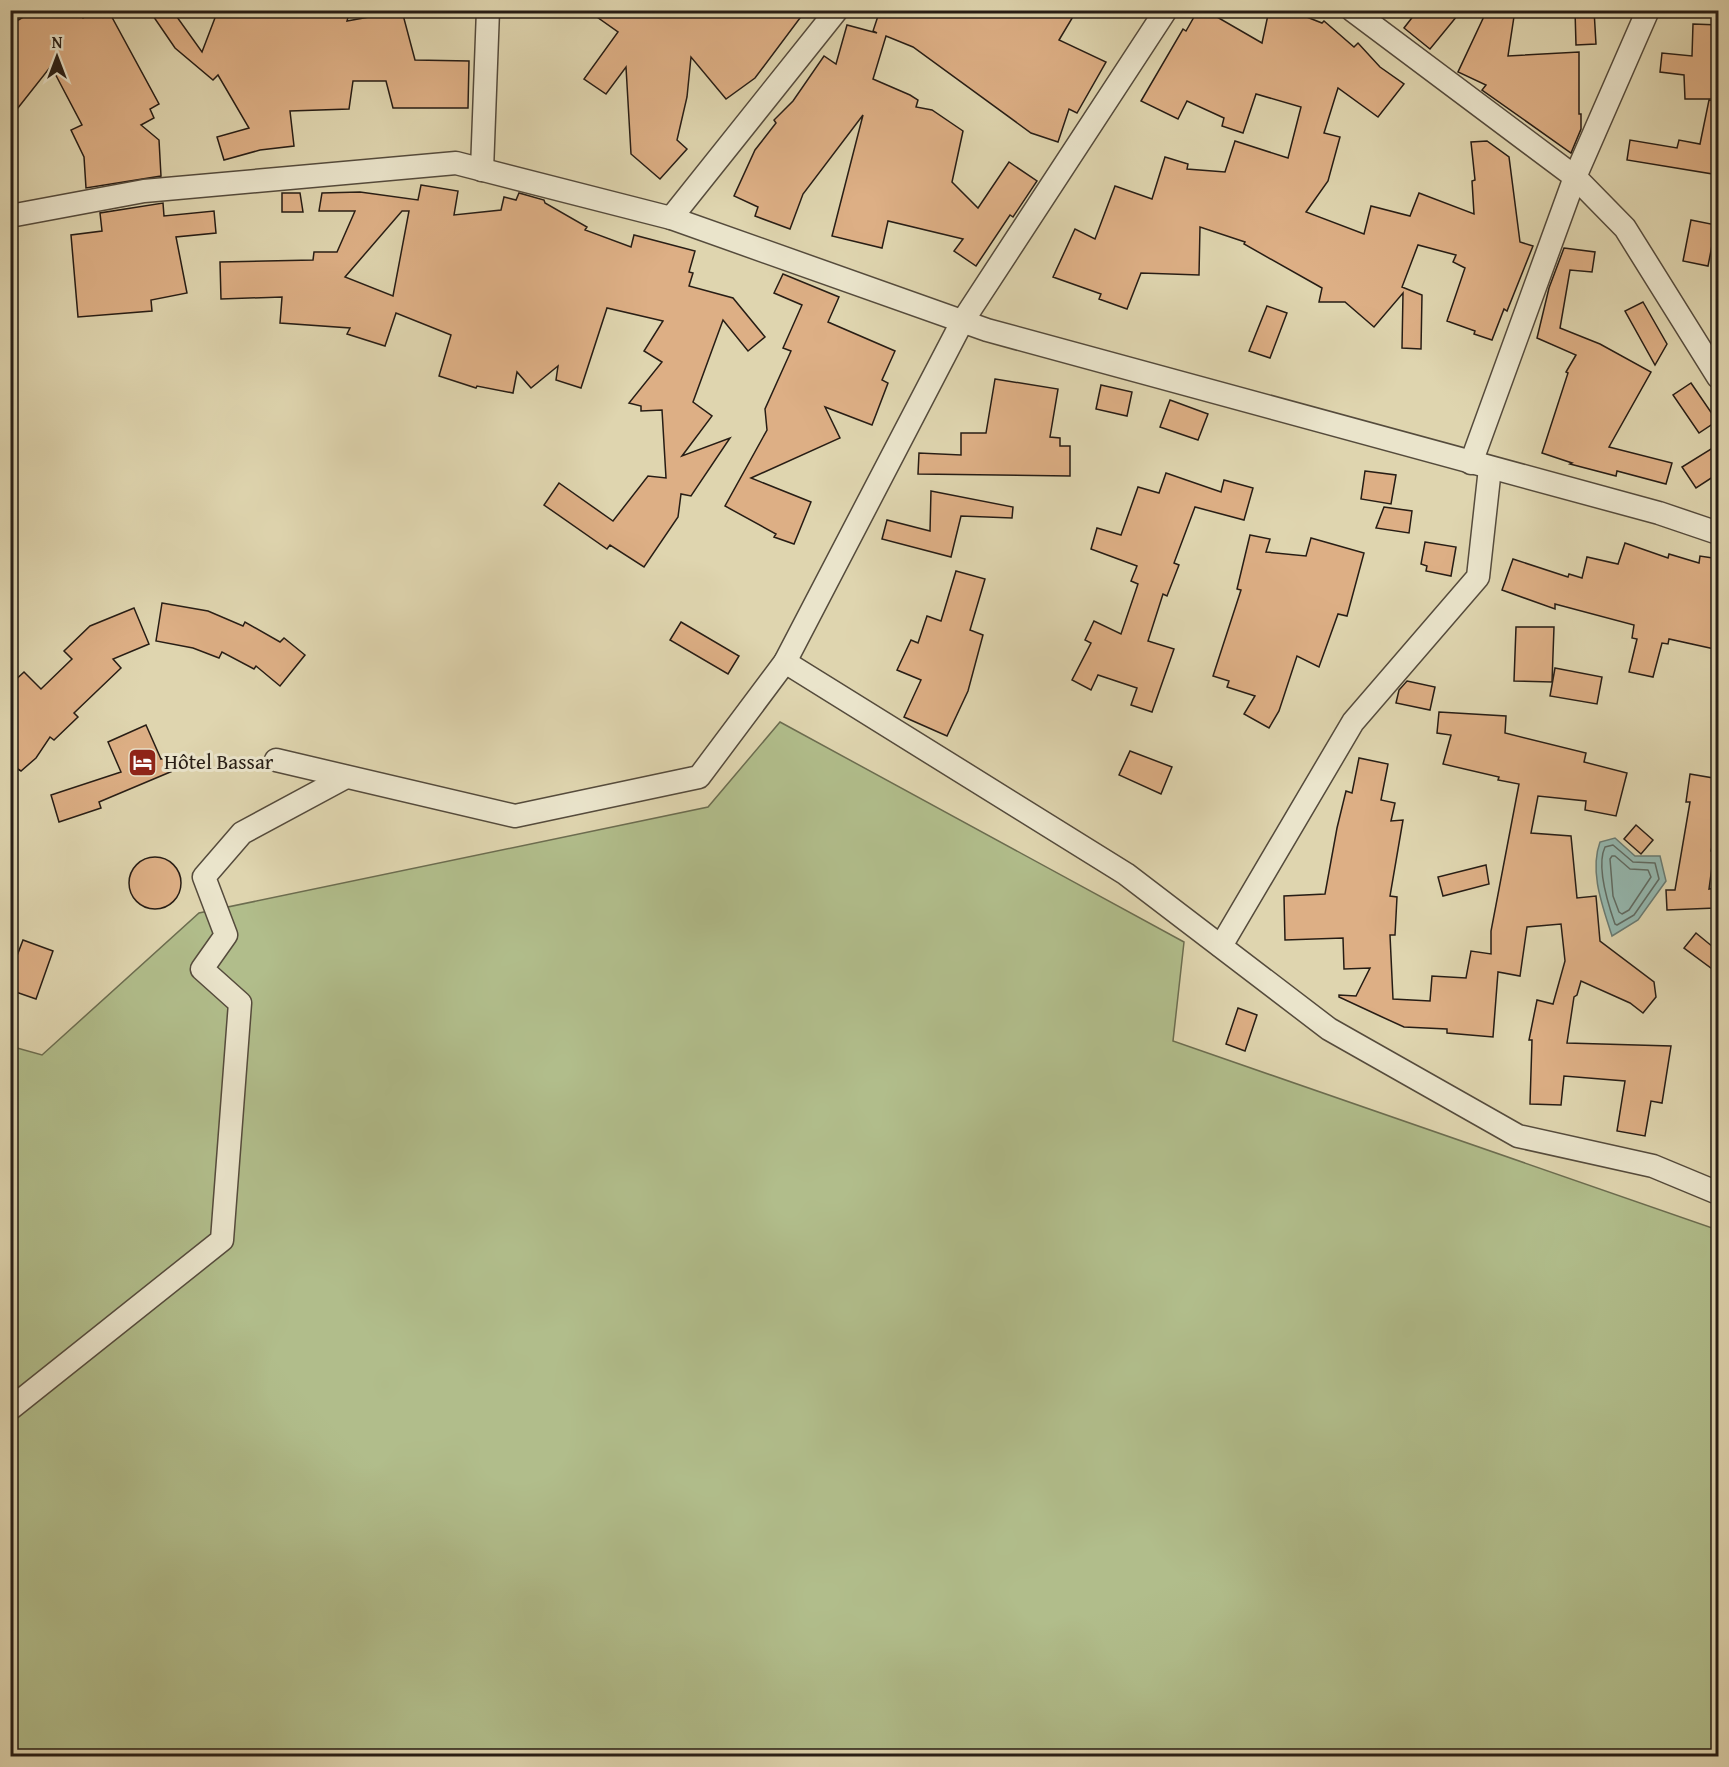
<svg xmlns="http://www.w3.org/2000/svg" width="1729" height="1767" font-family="'Gentium Book Plus',serif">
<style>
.green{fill:#b1bd8b;stroke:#6c6d50;stroke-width:1.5}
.water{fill:#94b8b0;stroke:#687a72;stroke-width:1.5}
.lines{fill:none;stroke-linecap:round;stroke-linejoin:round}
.shore{stroke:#5e6a62;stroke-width:1.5}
.building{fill:#ddaf85;stroke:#271d15;stroke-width:1.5;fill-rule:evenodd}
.minor-casing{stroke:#554b3c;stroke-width:25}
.minor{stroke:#eae4cb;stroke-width:22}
.labels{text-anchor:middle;stroke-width:6;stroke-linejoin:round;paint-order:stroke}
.poi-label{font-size:21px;fill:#271d15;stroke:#eae4cb;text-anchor:start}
</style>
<rect width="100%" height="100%" fill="#dfd5af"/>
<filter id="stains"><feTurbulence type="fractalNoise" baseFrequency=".00333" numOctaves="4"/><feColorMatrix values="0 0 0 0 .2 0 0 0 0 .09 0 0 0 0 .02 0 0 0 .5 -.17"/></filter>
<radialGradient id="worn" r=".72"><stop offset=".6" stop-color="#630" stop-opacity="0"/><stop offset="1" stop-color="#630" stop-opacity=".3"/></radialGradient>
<path class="green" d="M780 722 1184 942 1173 1041 1718 1230V1756H11L10 1046 42 1055 199 913 708 807Z"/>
<path class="water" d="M1615 838 1635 856H1660L1666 881 1638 920 1612 936C1603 907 1589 872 1600 842Z"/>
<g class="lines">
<g class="shore">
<path d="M1613 845 1633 862 1655 863 1659 879 1634 915 1617 925 1615 924C1608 904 1596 866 1605 847Z"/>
<path d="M1612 856H1615L1630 869 1648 870 1651 877 1629 910 1622 914 1619 912 1613 896 1610 859Z"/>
</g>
</g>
<g class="building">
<path d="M35 10H79L83 18 97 10H108L159 104 150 109 154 118 141 125 159 140 161 176 86 188 84 157 71 130 82 125 51 66 10 118V25Z"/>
<path d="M149 10H172L202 52 218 10H350L347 21 402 11 415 60 469 61 468 108H393L386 81H353L349 109 290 111 294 146 260 150 224 160 217 137 249 128 218 75 213 80 175 48Z"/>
<path d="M587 10H806L755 78 726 99 691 57 687 97 677 140 687 149 660 179 631 154 626 67 606 94 584 79 618 32Z"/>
<path d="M880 10H1077L1059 40 1106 62 1077 113 1069 109 1058 142 1031 133 913 47 886 36 873 79 910 95 918 100 916 107 932 110 963 131 952 182 978 208 1009 162 1037 181 1013 217 1010 215 976 266 954 251 963 239 888 221 882 248 832 236 863 115 803 194 790 229 755 216 758 207 734 196 755 150 776 123 774 120 793 101 824 56 836 64 847 25 877 33 873 31Z"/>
<path d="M1198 10H1205L1262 43 1269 10H1289L1322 23 1324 21 1354 47 1358 43 1380 67 1404 84 1378 117 1338 88 1324 133 1340 137 1328 181 1306 212 1364 234 1371 206 1410 216 1419 193 1474 214 1472 181 1475 180 1471 142 1487 141 1509 157 1520 242 1533 246 1507 311 1504 309 1492 340 1474 334 1475 331 1447 321 1465 268 1453 262 1456 255 1418 245 1402 287 1422 295 1421 349 1402 348 1403 293 1374 327 1345 302H1319L1322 288 1244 244 1245 242 1200 227 1199 275 1141 273 1127 309 1099 299 1101 294 1053 277 1075 229 1095 239 1115 186 1152 199 1165 157 1188 164 1187 169 1225 172 1235 141 1288 158 1301 107 1256 94 1243 133 1222 126 1224 118 1187 101 1178 119 1141 101 1183 29 1186 31Z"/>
<path d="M1418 10H1462L1430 49 1404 28Z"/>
<path d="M1487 10H1515L1508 56 1579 52V114H1581V129L1571 153 1482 90 1486 85 1458 72Z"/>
<path d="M1575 10H1594L1596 44 1576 45Z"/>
<path d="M1693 24 1719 25V99H1685L1684 75 1660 72 1662 53 1692 56Z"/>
<path d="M1709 100 1719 101V175L1627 160 1630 140 1677 148 1679 140 1700 144Z"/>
<path d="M421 185 458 191 454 215 501 210 504 197 516 200 519 193 544 200 545 203 587 227 585 230 631 247 634 235 695 251 689 272 693 273 689 286 733 298 765 337 748 351 723 320 693 402 712 416 682 456 730 438 691 496 681 494 678 517 644 567 610 545 607 549 544 505 559 483 613 521 648 476 666 478 662 410 641 411V406L629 403 662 362 644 351 663 321 607 308 581 388 556 380 558 366 531 388 517 372 513 393 477 386 476 388 439 376 451 335 396 313 385 346 347 334 350 328 280 323 282 297 221 299 220 262 313 260 314 252H337L355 211H319L322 193 360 192 418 200ZM402 211H409L393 296 345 277Z"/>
<path d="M282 193H300L303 212H282Z"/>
<path d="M163 203 164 216 214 211 216 233 176 237 187 293 151 300 152 311 78 317 71 235 102 231 100 213Z"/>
<path d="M1691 220 1716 225 1708 266 1683 261Z"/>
<path d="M1564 248 1595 252 1592 272 1570 270 1560 328 1600 344 1651 372 1609 447 1672 463 1666 484 1617 471 1616 476 1570 464 1572 463 1542 453 1568 373 1566 372 1576 355 1537 338 1549 288Z"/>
<path d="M783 274 839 297 828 322 895 351 882 380 888 383 872 425 825 407 840 438 751 478 811 502 794 544 774 537 776 534 725 506 767 430 765 409 791 351 783 348 802 305 774 293Z"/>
<path d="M1643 302 1667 344 1655 365 1625 311Z"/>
<path d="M1267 306 1287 313 1270 358 1249 351Z"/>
<path d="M995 379 1058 389 1050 437 1060 438V446H1070V476L918 474 919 453 961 455V433H986Z"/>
<path d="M1691 383 1717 421 1699 433 1673 395Z"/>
<path d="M1101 385 1132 392 1127 416 1096 409Z"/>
<path d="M1170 400 1208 414 1198 440 1160 427Z"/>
<path d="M1719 444V473L1696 488 1682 467Z"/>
<path d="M1365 471 1396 475 1391 504 1361 499Z"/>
<path d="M1166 473 1221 492 1224 480 1253 488 1244 520 1195 507 1174 563 1179 565 1167 596 1163 594 1148 641 1174 649 1152 712 1131 705 1137 688 1098 675 1091 690 1072 680 1091 643 1085 640 1094 621 1121 634 1138 584 1131 581 1137 566 1091 549 1097 528 1121 535 1138 487 1159 493Z"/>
<path d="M931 491 1013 507 1012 518 961 516 951 557 882 539 887 520 930 531Z"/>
<path d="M1384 507 1412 511 1409 533 1376 528Z"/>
<path d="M1250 535 1270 539 1266 552 1306 556 1311 538 1364 553 1347 616 1338 614 1319 667 1297 656 1279 711 1269 728 1244 714 1255 696 1227 687 1229 681 1213 676 1241 590 1237 589Z"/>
<path d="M1425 542 1456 547 1451 576 1426 571 1427 566 1421 564Z"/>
<path d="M1625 543 1668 558 1669 554 1699 563 1700 556 1719 559V650L1669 639 1668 644 1662 643 1653 677 1629 672 1637 639 1632 638 1634 625 1555 604V609L1502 590 1513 559 1568 577 1569 574 1582 578 1587 557 1618 564Z"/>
<path d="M956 571 985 579 970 630 983 635 968 691 947 736 904 717 921 680 897 670 911 640 918 643 927 616 941 621Z"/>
<path d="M162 603 208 611 243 626 245 622 280 642 284 638 305 655 280 686 256 666 254 669 222 652 219 658 193 648 156 641Z"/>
<path d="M134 608 149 644 113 659 121 668 74 713 78 717 54 740 50 737 36 758 21 771 10 764V685L24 672 41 689 72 659 64 651 90 626Z"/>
<path d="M681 622 739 656 728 674 670 640Z"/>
<path d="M1516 627H1554L1552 682 1514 681Z"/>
<path d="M1555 668 1602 677 1597 704 1550 696Z"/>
<path d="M1407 681 1435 687 1430 710 1396 703 1399 690Z"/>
<path d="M1439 712 1506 716 1505 733 1586 753 1584 762 1627 773 1616 816 1585 810 1586 801 1538 796 1531 833 1571 836 1577 898 1596 896 1600 941 1654 982 1656 997 1643 1013 1630 1003 1581 981 1577 995 1574 997 1567 1043 1671 1046 1662 1103 1651 1101 1645 1136 1617 1131 1625 1081 1564 1076 1561 1105 1530 1104 1532 1040H1529L1537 1000 1553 1004 1565 961 1561 924 1527 927 1520 976 1498 972 1493 1037 1447 1033V1029L1404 1027 1380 1016 1339 997V995L1356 996 1370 968 1344 969 1343 938 1285 940 1284 896 1325 894 1337 828 1346 791 1352 793 1359 758 1388 764 1381 800 1395 803 1391 821 1403 820 1390 896 1397 897 1395 935H1390L1393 999 1430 1001 1432 976 1466 978 1471 951 1491 954V931L1519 784 1498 780 1499 777 1443 764 1451 735 1437 733Z"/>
<path d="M146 725 161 759 170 756 175 770 99 802 101 808 59 822 51 795 121 772 108 742Z"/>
<path d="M1130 751 1172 767 1161 794 1119 775Z"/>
<path d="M1690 774 1719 779V817L1711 851 1714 852 1709 889 1715 888V908L1667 910 1666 890H1675L1690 802H1686Z"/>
<path d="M1636 825 1653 840 1641 854 1624 839Z"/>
<circle cx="155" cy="883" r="26"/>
<path d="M1486 865 1489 884 1443 896 1438 877Z"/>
<path d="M1696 933 1719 952V974L1684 948Z"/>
<path d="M23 940 53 951 36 999 10 990V974Z"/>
<path d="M1238 1008 1257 1015 1245 1051 1226 1044Z"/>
</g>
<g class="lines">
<defs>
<g id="minor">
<path d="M1352 10 1575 177 1625 228 1718 377"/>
<path d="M482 170 488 10"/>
<path d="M10 216 144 191 456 163 671 218 987 330 1659 513 1718 533"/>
<path d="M671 218 837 10"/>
<path d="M1471 463 1575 177 1648 10"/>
<path d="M785 662 1126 874 1329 1029 1518 1136 1653 1166 1718 1193"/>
<path d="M276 760 515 816 699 777 785 662 962 322 1166 10"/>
<path d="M1221 946 1353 722 1478 577 1490 468"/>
<path d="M10 1409 222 1240 240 1003 202 969 226 935 204 877 242 833 346 777"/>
</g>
</defs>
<use href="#minor" class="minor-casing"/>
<use href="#minor" class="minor"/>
</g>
<defs>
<symbol id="hotel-square" viewBox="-11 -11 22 22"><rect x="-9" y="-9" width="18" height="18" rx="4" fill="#8f2418" stroke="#eae4cb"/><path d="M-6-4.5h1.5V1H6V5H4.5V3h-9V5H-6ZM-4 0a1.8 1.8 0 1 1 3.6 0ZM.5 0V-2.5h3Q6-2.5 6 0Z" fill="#fff"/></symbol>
</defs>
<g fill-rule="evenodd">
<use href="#hotel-square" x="126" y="746" width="33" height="33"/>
</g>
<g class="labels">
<g class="poi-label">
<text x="164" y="769">Hôtel Bassar</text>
</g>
</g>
<rect width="1729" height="1767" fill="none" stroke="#dfd5af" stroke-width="36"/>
<rect x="12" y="12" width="1705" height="1743" fill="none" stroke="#271d15" stroke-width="3"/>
<rect x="18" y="18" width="1693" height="1731" fill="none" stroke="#271d15" stroke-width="1.5"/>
<g transform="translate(57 57)" stroke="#eae4cb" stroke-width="4.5" paint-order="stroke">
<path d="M0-4.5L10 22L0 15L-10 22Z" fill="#271d15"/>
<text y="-9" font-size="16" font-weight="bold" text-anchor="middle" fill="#271d15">N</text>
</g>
<rect width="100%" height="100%" filter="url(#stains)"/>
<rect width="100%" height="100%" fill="url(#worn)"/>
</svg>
